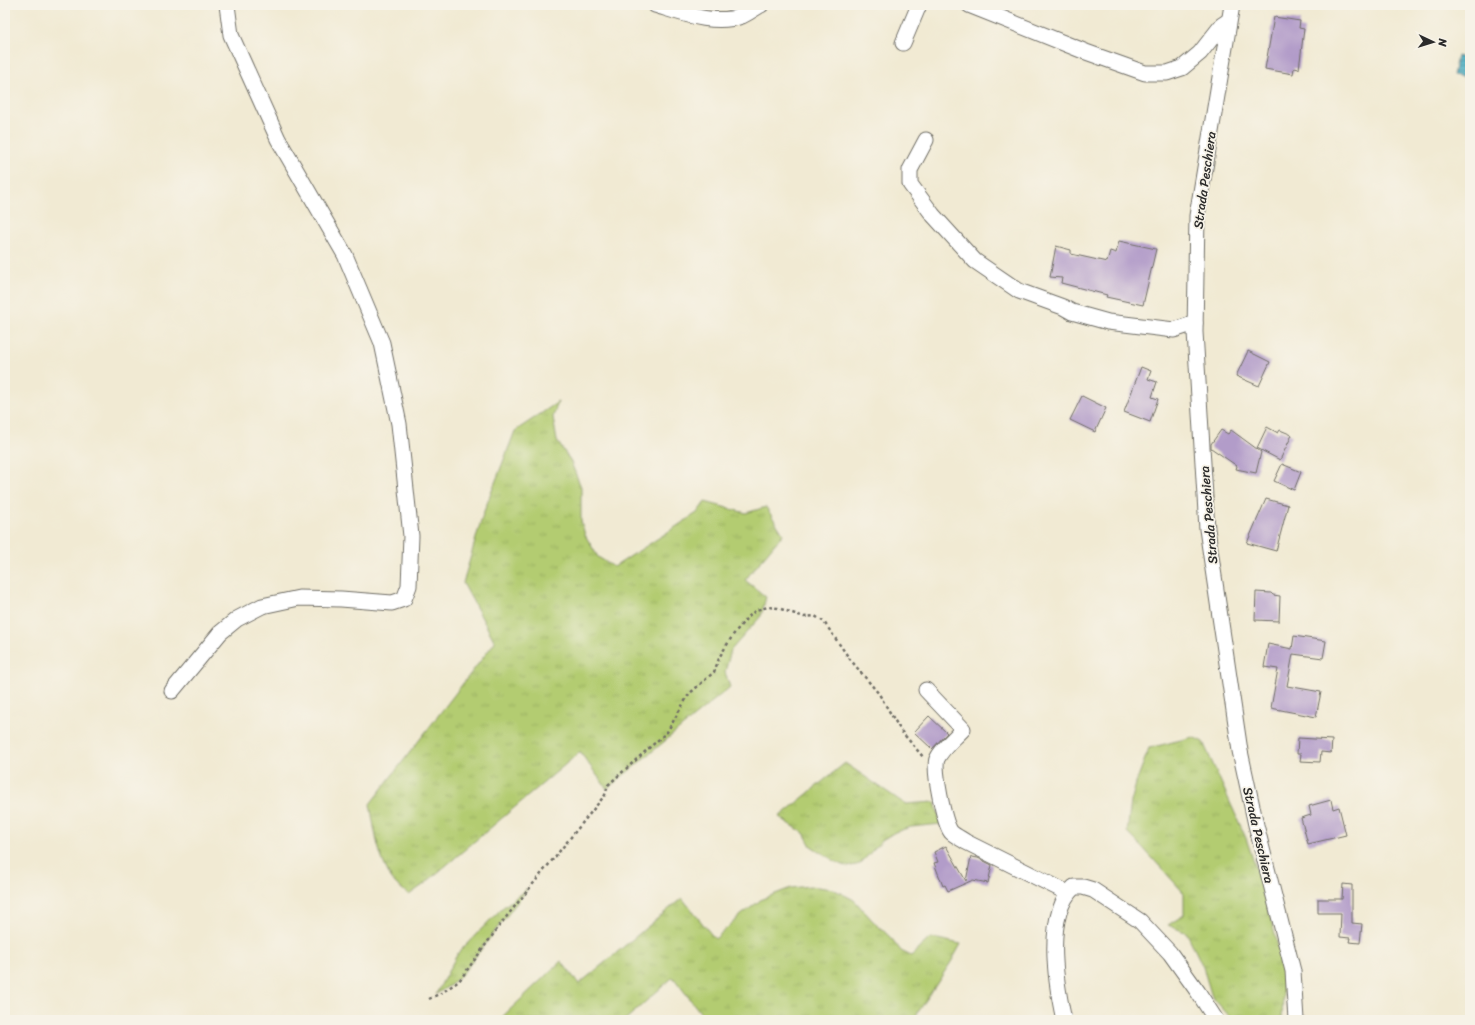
<svg xmlns="http://www.w3.org/2000/svg" width="1475" height="1025" font-family="Sriracha,sans-serif">
<style>
.grass{fill:url(#grass-tufts);stroke:#6f7c4e}
.water{fill:url(#water-rules);stroke:#366a75}
.building{fill:#b29cc9}
.lines{fill:none;stroke-linecap:round;stroke-linejoin:round}
.minor-casing{stroke:#706e66;stroke-width:17}
.path{stroke:#706e66;stroke-width:2.5;stroke-dasharray:3 3;stroke-linecap:butt}
.minor{stroke:#fff;stroke-width:15}
.labels{text-anchor:middle;stroke-width:3.5;stroke-linejoin:round;paint-order:stroke}
.street-label{font-size:13px;fill:#2b2b2b;stroke:#f7f3e8}
</style>
<defs>
<pattern id="grass-tufts" width="24" height="20" patternUnits="userSpaceOnUse"><rect width="24" height="20" fill="#b3cc71"/><path d="M3 7l-1-3M5 7V3M7 7l1-3M15 17l-1-3M17 17v-4M19 17l1-3" fill="none" stroke="#9aaf62"/></pattern>
<pattern id="water-rules" width="6" height="5" patternUnits="userSpaceOnUse"><rect width="6" height="5" fill="#40a9bf"/><path d="M0 2.5h6" fill="none" stroke="#368a9b"/></pattern>
</defs>
<rect width="100%" height="100%" fill="#f7f3e8"/>
<filter id="ink" filterUnits="userSpaceOnUse"><feTurbulence type="fractalNoise" baseFrequency=".025" numOctaves="2"/><feDisplacementMap in="SourceGraphic" scale="8" xChannelSelector="R" yChannelSelector="G"/><feConvolveMatrix kernelMatrix="1 2 1 2 8 2 1 2 1" color-interpolation-filters="sRGB"/></filter>
<filter id="wash" filterUnits="userSpaceOnUse"><feTurbulence type="fractalNoise" baseFrequency=".012" numOctaves="4" result="noise"/><feDisplacementMap in="SourceGraphic" scale="16" xChannelSelector="R" yChannelSelector="G"/><feGaussianBlur stdDeviation="0.9" result="paint"/><feColorMatrix in="noise" values="0 0 0 0 0 0 0 0 0 0 0 0 0 0 0 0 0 1.4 0 .05"/><feComposite in="paint" operator="in"/></filter>
<g filter="url(#wash)">
<rect width="100%" height="100%" fill="#f1ead3"/>
<g class="grass">
<path d="M558 402 553 417 557 441 570 460 581 487V521L585 535 598 557 614 567 697 513 705 502 746 513 766 507 783 534 745 580 766 597 761 616 731 650 725 672 730 687 607 789 580 752 423 885 409 895C405 891 399 887 395 883 378 861 375 831 370 804L495 642 463 583 483 514 515 431Z"/>
<path d="M1193 737 1203 742 1246 838 1263 890 1284 968 1282 1020H1233L1212 997 1203 967 1187 933 1168 925 1184 915V893L1144 849 1127 832 1131 802 1137 780 1149 748Z"/>
<path d="M845 763 905 804 935 802 941 824 911 827 895 832 882 840 860 864 848 867 836 862 811 846 804 833 779 817Z"/>
<path d="M810 886 833 889 854 900 872 920 892 939 901 951 911 956 930 938C941 939 950 942 961 944L951 962 913 1020H706L673 977 625 1020H499L561 961 579 984 682 898 715 939 740 916 762 899 791 888Z"/>
<path d="M528 888 463 973 452 984 436 994 458 953 502 908Z"/>
</g>
<path class="water" d="M1457 56 1467 59 1463 77 1453 75Z"/>
<g id="blocks">
<g class="building">
<path d="M1274 17 1300 21 1299 28 1304 29 1299 69 1294 68 1293 74 1265 69Z"/>
<path d="M1119 241 1156 249 1143 305 1106 297 1107 295 1061 283 1062 278 1050 277 1056 246 1071 250V254L1107 262 1110 251 1116 253Z"/>
<path d="M1248 351 1270 362 1259 386 1236 376Z"/>
<path d="M1141 367 1151 371 1148 379 1157 382 1152 397 1158 399 1150 422 1124 412Z"/>
<path d="M1082 396 1106 408 1095 432 1070 420Z"/>
<path d="M1267 427 1278 433 1280 430 1292 435 1280 460 1257 448Z"/>
<path d="M1221 430 1228 434 1231 430 1261 452 1256 473 1236 469 1237 466 1211 448V444Z"/>
<path d="M1282 464 1301 472 1294 490 1274 481Z"/>
<path d="M1266 499 1288 505 1276 551 1247 543Z"/>
<path d="M1256 592 1271 593 1273 595 1280 596 1279 621 1255 620Z"/>
<path d="M1294 636 1326 641 1323 658 1293 654 1287 686 1321 692 1316 717 1271 708 1278 669 1264 667 1268 644 1292 649Z"/>
<path d="M929 716 947 733 932 749 914 732Z"/>
<path d="M1298 738 1332 740 1331 753 1321 752 1320 762 1300 761 1301 754H1297Z"/>
<path d="M1331 800 1333 809 1339 807 1346 835 1308 844 1301 818 1311 815 1309 806Z"/>
<path d="M946 846 966 881 971 857 978 858 992 865 988 883 973 880 948 891 945 885 943 886 934 863 938 862 934 852Z"/>
<path d="M1343 884 1352 885V923L1362 924 1360 943 1349 942 1350 938 1340 937 1341 913H1318V899H1342Z"/>
</g>
</g>
</g>
<g filter="url(#ink)">
<use href="#blocks" fill-opacity="0" stroke="#706e66" stroke-width="1"/>
<g class="lines">
<defs>
<g id="minor">
<path d="M655 5C682 13 714 26 742 16 748 13 755 8 761 5"/>
<path d="M969 5 1086 52 1145 73H1167L1182 68 1200 53 1222 25 1228 21"/>
<path d="M1232 5 1197 216 1195 332 1207 529 1240 751 1256 825 1293 971 1296 1020"/>
<path d="M903 43 919 5"/>
<path d="M926 140 910 170V184L933 215 975 261 1019 291 1063 307 1072 312 1108 322 1174 330 1195 323"/>
<path d="M926 690 963 729C955 738 942 748 937 759 933 769 944 823 951 832 955 836 962 839 966 842L1068 893"/>
<path d="M172 691 220 633 237 619 262 606 299 598 341 599 392 603 404 599 409 586 411 536 399 424 382 343 345 255 278 139 231 35 227 5"/>
<path d="M1064 1020C1056 984 1044 915 1074 887H1083L1093 890 1140 921 1170 953 1198 992 1216 1020"/>
</g>
</defs>
<use href="#minor" class="minor-casing"/>
<path class="path" d="M429 999 443 992 459 981 503 921 605 795 608 785 667 732 689 694 714 672 720 656 733 635 745 620 756 610 768 607 778 608 804 617 815 616 824 622 849 658 879 694 901 731 924 758"/>
<use href="#minor" class="minor"/>
</g>
</g>
<g class="labels">
<g class="street-label">
<text transform="translate(1204 180) rotate(-82)" y="5">Strada Peschiera</text>
<text transform="translate(1208 515) rotate(-95)" y="5">Strada Peschiera</text>
<text transform="translate(1259 835) rotate(77)" y="5">Strada Peschiera</text>
</g>
</g>
<rect width="1475" height="1025" fill="none" stroke="#f7f3e8" stroke-width="20"/>
<g transform="translate(1433 42) rotate(94)" stroke="#f7f3e8" stroke-width="3" paint-order="stroke">
<path d="M0-3L7 15L0 10L-7 15Z" fill="#2b2b2b"/>
<text y="-6" font-size="11" font-weight="bold" text-anchor="middle" fill="#2b2b2b">N</text>
</g>
</svg>
